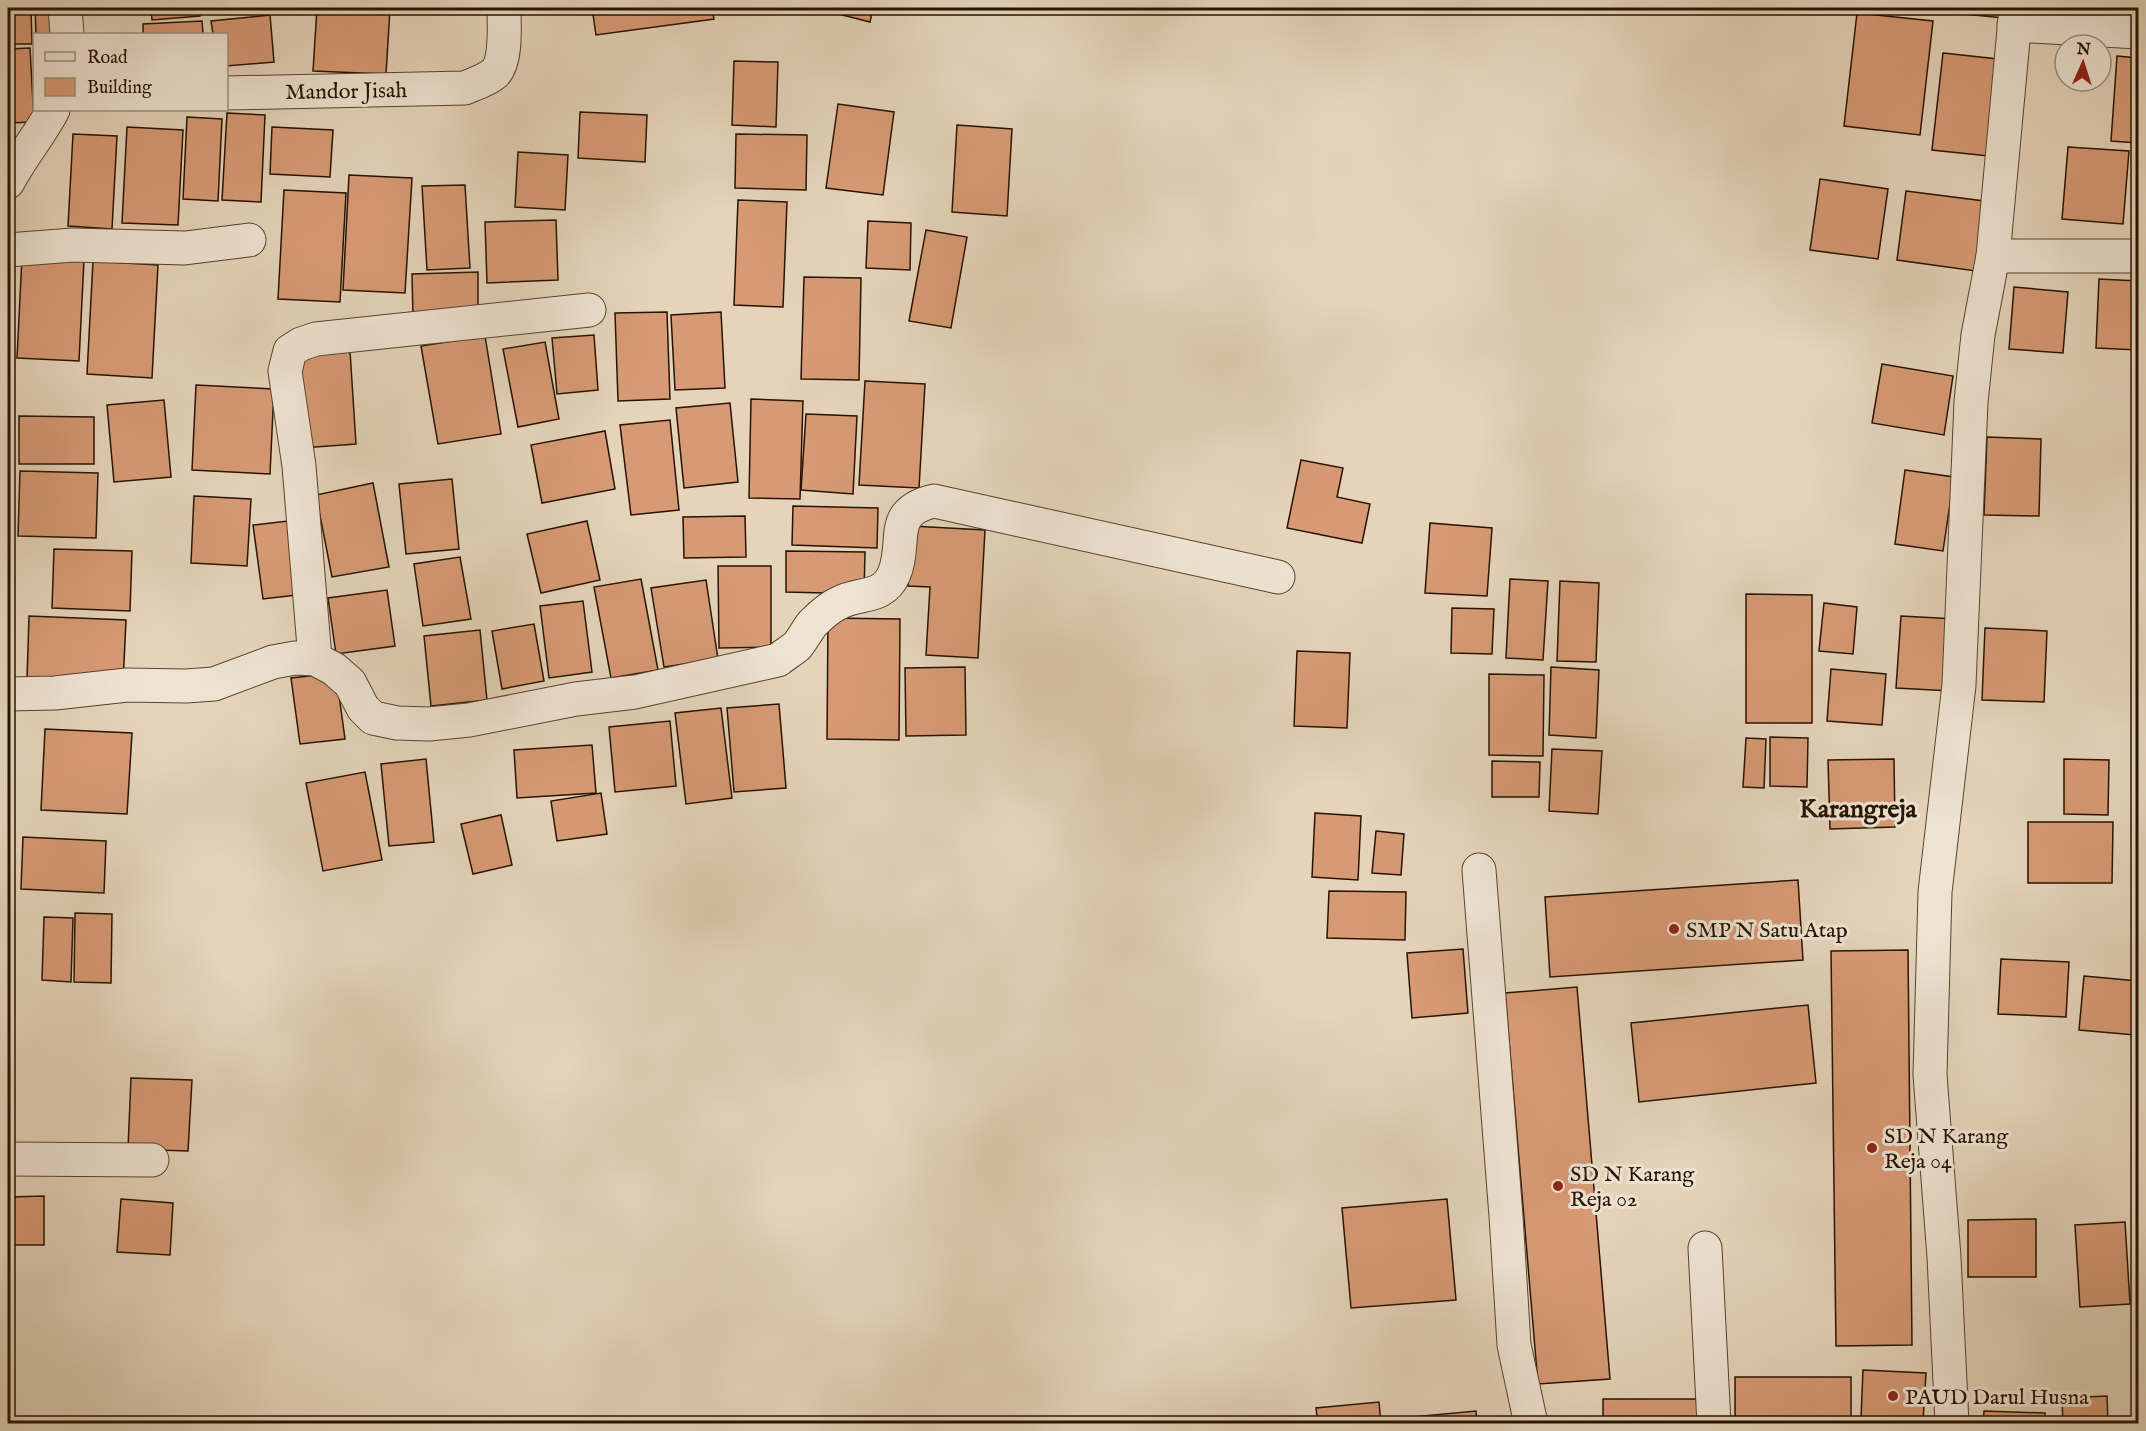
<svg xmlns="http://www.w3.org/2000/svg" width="2146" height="1431" font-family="'IM FELL English',serif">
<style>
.building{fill:#d79a75;stroke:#261300;stroke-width:1.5}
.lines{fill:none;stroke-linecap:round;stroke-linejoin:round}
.minor-casing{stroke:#56432e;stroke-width:35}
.minor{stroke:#eee3d2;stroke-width:33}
.poi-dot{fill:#8f2418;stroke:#eee3d2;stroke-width:2}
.labels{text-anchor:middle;stroke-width:6;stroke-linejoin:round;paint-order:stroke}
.street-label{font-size:22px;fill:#261300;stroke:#eee3d2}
.poi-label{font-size:22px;fill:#261300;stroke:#eee3d2;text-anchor:start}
.quarter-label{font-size:26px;font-weight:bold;fill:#261300;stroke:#eee3d2}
</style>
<rect width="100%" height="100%" fill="#e5d4ba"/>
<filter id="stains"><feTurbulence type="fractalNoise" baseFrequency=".00333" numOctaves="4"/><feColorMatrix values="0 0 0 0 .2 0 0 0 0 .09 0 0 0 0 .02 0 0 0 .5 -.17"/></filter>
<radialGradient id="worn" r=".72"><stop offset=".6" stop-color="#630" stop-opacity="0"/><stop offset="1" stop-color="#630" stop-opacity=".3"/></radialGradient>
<g class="building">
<path d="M8 8H31L32 44H8Z"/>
<path d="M35 8H62L63 34H36Z"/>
<path d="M151 8H200V16L152 20Z"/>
<path d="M210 8H267L210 13Z"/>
<path d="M317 8 390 9 386 74 313 71Z"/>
<path d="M592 8H712L714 19 596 35Z"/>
<path d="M815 8H873L870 22Z"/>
<path d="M1925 8H2014L2013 19 1925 10Z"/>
<path d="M1857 13 1933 21 1920 135 1844 126Z"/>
<path d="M270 15 274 62 226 66V34H213L211 21Z"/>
<path d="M202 21 203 34H143V24Z"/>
<path d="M30 48 34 122 8 123V49Z"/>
<path d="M1943 53 2007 60 1998 157 1932 150Z"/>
<path d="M2117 56 2138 58V143L2111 141Z"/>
<path d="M734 61 778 62 776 127 732 125Z"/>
<path d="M838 104 894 112 883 195 826 188Z"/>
<path d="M580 112 647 115 645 162 578 158Z"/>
<path d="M227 113 265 115 261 202 222 200Z"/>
<path d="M187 117 222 119 218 201 183 199Z"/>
<path d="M957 125 1012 129 1007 216 952 212Z"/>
<path d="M127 127 183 130 178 225 122 223Z"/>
<path d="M272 127 333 130 330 177 270 174Z"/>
<path d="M73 134 117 136 112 229 68 226Z"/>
<path d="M736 134 807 135 806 190 735 188Z"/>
<path d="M2068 147 2129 151 2123 224 2062 219Z"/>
<path d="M518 152 568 155 565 210 515 207Z"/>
<path d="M349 175 412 178 405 293 343 290Z"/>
<path d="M1820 179 1888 189 1878 259 1810 250Z"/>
<path d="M465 185 470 268 427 270 422 186Z"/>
<path d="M284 190 346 193 340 302 278 299Z"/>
<path d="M1906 191 1992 202 1983 272 1897 260Z"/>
<path d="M738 200 787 202 783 307 734 305Z"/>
<path d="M556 220 558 280 487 283 485 222Z"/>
<path d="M868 221 911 223 910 270 866 268Z"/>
<path d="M926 230 967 237 951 328 909 321Z"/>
<path d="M22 257 84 260 79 361 17 358Z"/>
<path d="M93 261 158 265 152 378 87 374Z"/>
<path d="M478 272V316L413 317 412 274Z"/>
<path d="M804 277 861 278 859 380 801 379Z"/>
<path d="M2099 279 2138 281V350L2096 348Z"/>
<path d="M2014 287 2068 292 2063 353 2009 349Z"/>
<path d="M667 312 670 399 618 401 615 313Z"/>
<path d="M721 312 725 388 675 390 671 315Z"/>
<path d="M594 335 598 390 557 394 552 338Z"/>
<path d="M485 336 501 434 438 444 421 346Z"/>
<path d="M545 342 559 419 518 427 503 349Z"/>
<path d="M350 351 356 444 302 448 296 354Z"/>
<path d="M1882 364 1953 376 1944 435 1872 423Z"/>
<path d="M865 381 925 384 919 488 859 485Z"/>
<path d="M196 385 274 389 270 474 192 470Z"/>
<path d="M751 399 803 401 800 499 749 498Z"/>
<path d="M164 400 171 477 114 482 107 405Z"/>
<path d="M730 403 738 482 684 488 676 408Z"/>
<path d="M806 414 857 416 853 494 801 490Z"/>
<path d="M19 416 94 417V464H19Z"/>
<path d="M670 420 679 510 631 515 620 425Z"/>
<path d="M605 431 615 489 542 503 531 445Z"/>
<path d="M1987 437 2041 439 2039 516 1984 515Z"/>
<path d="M1301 460 1343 468 1337 497 1370 504 1362 543 1287 528Z"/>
<path d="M1905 470 1954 477 1943 551 1895 544Z"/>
<path d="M20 471 98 473 96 538 18 536Z"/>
<path d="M452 479 459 549 406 554 399 484Z"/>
<path d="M373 483 389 567 332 577 316 495Z"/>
<path d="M194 496 251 499 247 566 191 563Z"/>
<path d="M793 506 878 508 877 548 792 545Z"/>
<path d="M745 516 746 557 684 558 683 517Z"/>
<path d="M296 520 305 594 263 599 253 525Z"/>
<path d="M587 521 600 580 541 593 527 534Z"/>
<path d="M1430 523 1492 528 1487 596 1425 593Z"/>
<path d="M911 526 985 530 978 658 926 655 930 587 908 586Z"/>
<path d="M54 549 132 551 130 611 52 608Z"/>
<path d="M786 551 865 552 864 594 786 592Z"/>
<path d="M460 557 471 619 423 626 414 564Z"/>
<path d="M718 566H771V647L719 648Z"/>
<path d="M641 579 658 670 611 678 594 587Z"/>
<path d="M1510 579 1548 581 1543 660 1506 658Z"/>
<path d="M706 580 718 659 664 667 651 588Z"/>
<path d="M1560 581 1599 583 1596 662 1557 661Z"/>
<path d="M387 590 395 646 336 654 328 598Z"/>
<path d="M1746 594 1812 595V723H1746Z"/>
<path d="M583 601 592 672 549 678 540 606Z"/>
<path d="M1824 603 1857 607 1853 654 1819 651Z"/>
<path d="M1452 608 1494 609 1492 654 1451 653Z"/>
<path d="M29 616 126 620 123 684 27 679Z"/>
<path d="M1901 616 1956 619 1951 691 1896 688Z"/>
<path d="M828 618 900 619 899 740 827 739Z"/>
<path d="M534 624 544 681 502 689 492 631Z"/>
<path d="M1985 628 2047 631 2044 702 1982 700Z"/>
<path d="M480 630 487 700 431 706 424 636Z"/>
<path d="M1297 651 1350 653 1347 728 1294 726Z"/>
<path d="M965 667 966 735 906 736 905 668Z"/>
<path d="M1551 667 1599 670 1596 738 1549 735Z"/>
<path d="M1831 669 1886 674 1882 725 1827 721Z"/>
<path d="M336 673 345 739 300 744 291 678Z"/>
<path d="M1489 674 1544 675 1543 756 1489 755Z"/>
<path d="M779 704 786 788 734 792 727 708Z"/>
<path d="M721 708 732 798 686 804 675 713Z"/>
<path d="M670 721 676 786 615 792 609 727Z"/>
<path d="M45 729 132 733 127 814 41 810Z"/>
<path d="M1770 737 1808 738 1807 787 1770 786Z"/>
<path d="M1746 738 1766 739 1764 788 1743 787Z"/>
<path d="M592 745 596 793 517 798 514 750Z"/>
<path d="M1552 749 1602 751 1598 814 1549 811Z"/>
<path d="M426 759 434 842 389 846 381 764Z"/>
<path d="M1894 759 1895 827 1830 829 1828 760Z"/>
<path d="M2064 759 2109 760 2108 815 2064 814Z"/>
<path d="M1492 761 1540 762 1539 797H1492Z"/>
<path d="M365 772 382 860 323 871 306 783Z"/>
<path d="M601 793 607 834 557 841 551 801Z"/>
<path d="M1315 813 1361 816 1358 880 1312 877Z"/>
<path d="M501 815 512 865 473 874 461 824Z"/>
<path d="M2028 822H2113L2112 883H2028Z"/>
<path d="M1376 831 1404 834 1401 875 1372 873Z"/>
<path d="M23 837 106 841 104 893 21 889Z"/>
<path d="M1798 880 1803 960 1550 977 1545 897Z"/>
<path d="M1329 891 1406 892 1405 940 1327 938Z"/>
<path d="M75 913 112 914 111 983 74 982Z"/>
<path d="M44 917 73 918 71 982 42 980Z"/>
<path d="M1463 949 1468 1013 1412 1018 1407 953Z"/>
<path d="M1908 950 1912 1345 1836 1346 1831 951Z"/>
<path d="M2001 959 2069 962 2066 1017 1998 1014Z"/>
<path d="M2084 976 2138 981 2135 1035 2079 1030Z"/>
<path d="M1577 987 1610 1379 1538 1384 1505 993Z"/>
<path d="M1808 1005 1816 1083 1639 1102 1631 1023Z"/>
<path d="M131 1078 192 1080 188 1151 128 1149Z"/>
<path d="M44 1196V1245H8V1197Z"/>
<path d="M121 1199 173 1203 170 1255 117 1252Z"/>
<path d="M1447 1199 1456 1300 1351 1308 1342 1208Z"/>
<path d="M2036 1219V1277H1968V1220Z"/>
<path d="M2125 1222 2130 1304 2080 1307 2075 1225Z"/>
<path d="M1863 1370 1926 1373 1923 1421 1861 1418Z"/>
<rect x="1735" y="1377" width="116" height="47"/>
<path d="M2107 1396 2108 1424H2063L2062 1398Z"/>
<rect x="1603" y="1399" width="96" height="25"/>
<path d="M1379 1402 1381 1424H1318L1316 1408Z"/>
<path d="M1476 1411 1477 1424H1403L1402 1418Z"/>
<path d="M1984 1411 2045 1413V1424H1983Z"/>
</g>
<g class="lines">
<defs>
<g id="minor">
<path d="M65 8 67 34"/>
<path d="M2014 25 2138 32"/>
<path d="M226 93 465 88C474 84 487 80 495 73 507 60 504 24 504 8"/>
<path d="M8 182C21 157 40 135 53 110"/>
<path d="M8 250 73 245 185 248 249 240"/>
<path d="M1993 256H2138"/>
<path d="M315 659 299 466 285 371 290 351 301 344 316 339 589 310"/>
<path d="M8 694 55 693 127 685 186 686 214 684 273 662 295 658 315 659 334 669 350 683 363 708 373 718 397 723 429 724 469 720 576 699 635 692 778 660C784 655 791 651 797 646 803 639 807 630 813 623 820 616 830 607 839 603 858 592 883 600 894 574 908 542 886 512 934 501L1278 577"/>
<path d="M1479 870 1506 1216 1514 1345 1531 1424"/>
<path d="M8 1159 152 1160"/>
<path d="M1705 1248 1714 1424"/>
<path d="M1952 1424 1944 1257 1930 1075 1935 892 1959 685 1971 402 1978 335 1993 256 2016 8"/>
</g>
</defs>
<use href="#minor" class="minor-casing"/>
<use href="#minor" class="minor"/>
</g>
<g class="poi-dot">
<circle cx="1674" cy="929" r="6"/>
<circle cx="1872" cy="1148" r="6"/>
<circle cx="1558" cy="1186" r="6"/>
<circle cx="1893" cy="1396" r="6"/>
</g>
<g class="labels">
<g class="street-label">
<text transform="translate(346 90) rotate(-1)" y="8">Mandor Jisah</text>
</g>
<g class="poi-label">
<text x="1686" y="937">SMP N Satu Atap</text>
<text x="1884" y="1143">SD N Karang<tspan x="1884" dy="25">Reja 04</tspan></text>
<text x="1570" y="1181">SD N Karang<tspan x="1570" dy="25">Reja 02</tspan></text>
<text x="1905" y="1404">PAUD Darul Husna</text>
</g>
<g class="quarter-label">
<text x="1858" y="817">Karangreja</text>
</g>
</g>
<rect width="2146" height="1431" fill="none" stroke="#e5d4ba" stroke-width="30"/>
<rect x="9" y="9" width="2128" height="1413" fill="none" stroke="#261300" stroke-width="3"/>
<rect x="15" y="15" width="2116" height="1401" fill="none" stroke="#261300" stroke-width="1.5"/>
<rect x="33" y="33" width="195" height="78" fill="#eee3d2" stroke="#9e907e" stroke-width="1.5"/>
<rect x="45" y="52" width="30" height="9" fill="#eee3d2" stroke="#9e907e" stroke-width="1.5"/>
<text x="87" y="63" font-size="18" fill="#261300">Road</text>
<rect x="45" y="78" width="30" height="18" fill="#d79a75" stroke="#9e907e" stroke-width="1.5"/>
<text x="87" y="93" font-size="18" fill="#261300">Building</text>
<g transform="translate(2083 63) rotate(3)"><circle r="28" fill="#eee3d2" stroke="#9e907e" stroke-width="1.5"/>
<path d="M0-4.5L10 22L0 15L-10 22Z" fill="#8f2418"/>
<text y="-9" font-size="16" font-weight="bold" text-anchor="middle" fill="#261300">N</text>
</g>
<rect width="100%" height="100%" filter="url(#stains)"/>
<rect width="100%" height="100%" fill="url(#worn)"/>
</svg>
